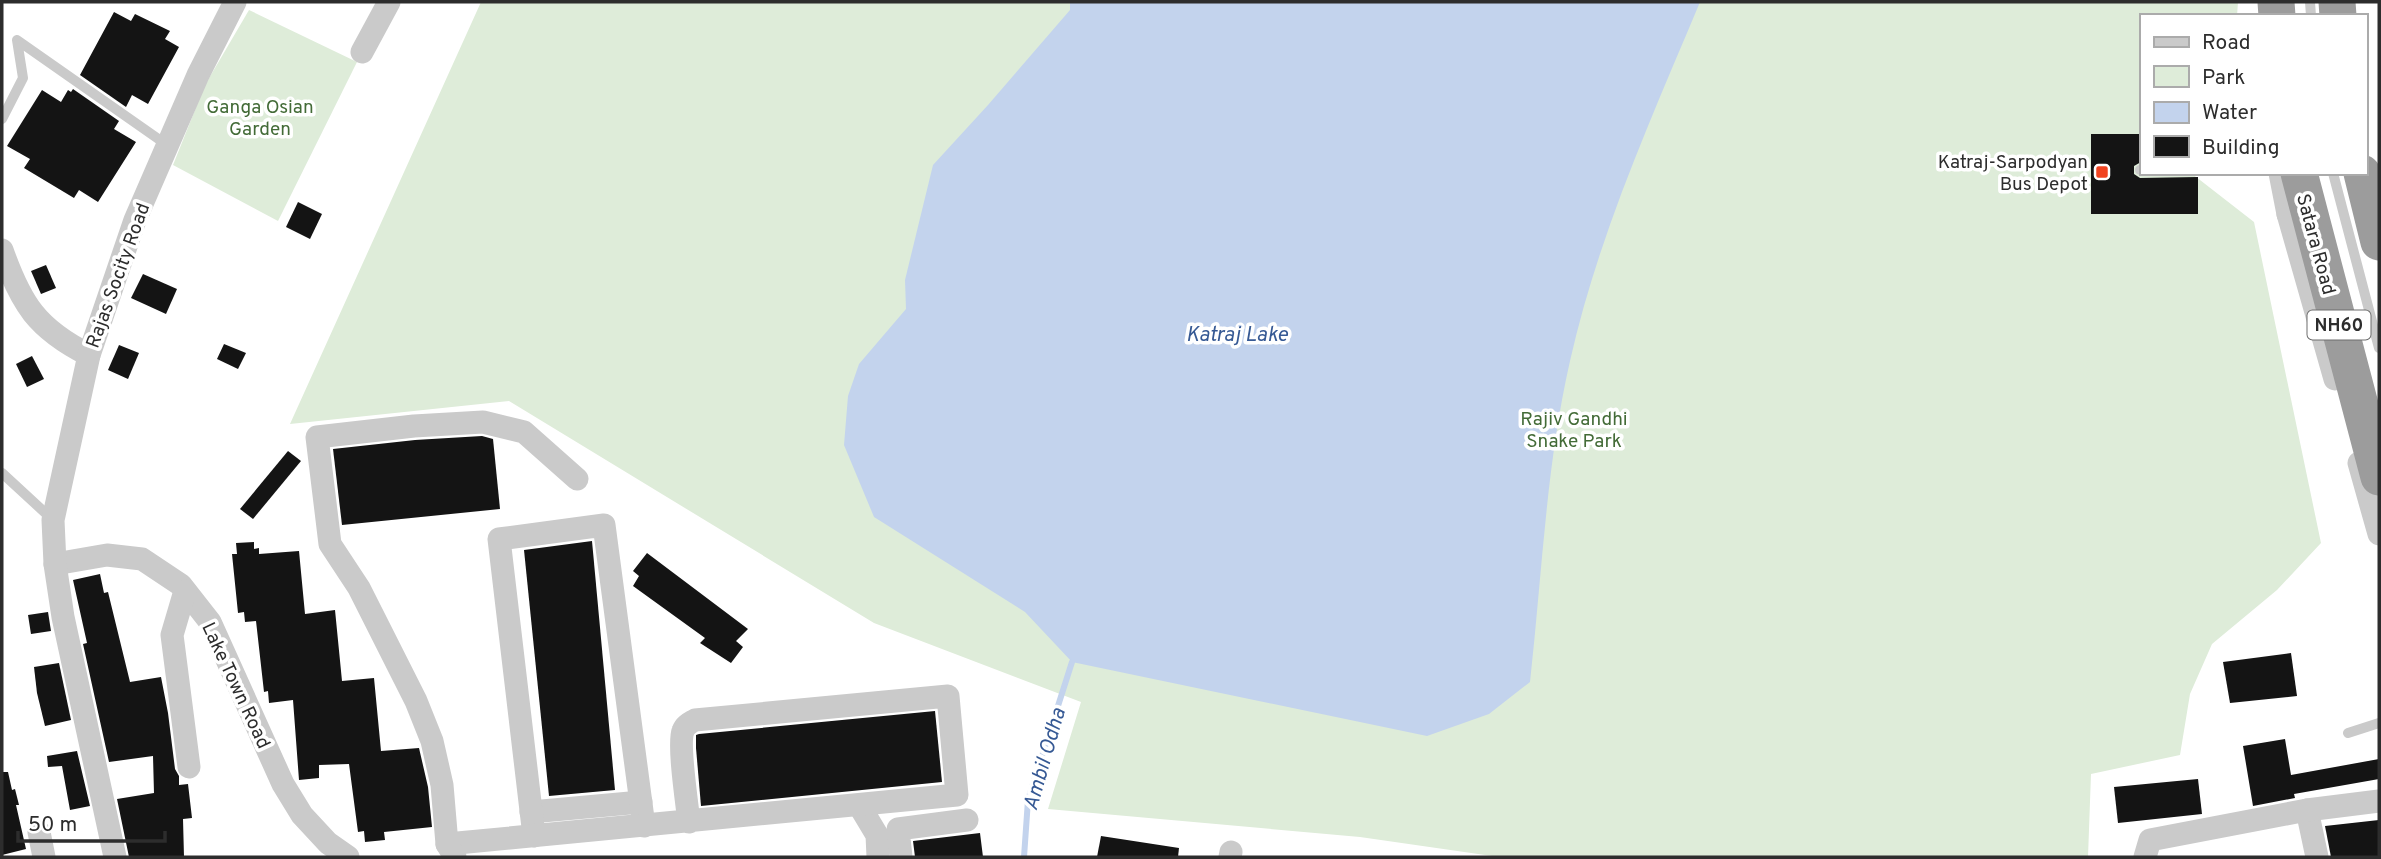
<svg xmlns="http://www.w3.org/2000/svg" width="2381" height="859" font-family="Overpass,sans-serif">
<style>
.green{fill:#deecd9}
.water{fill:#c3d3ed}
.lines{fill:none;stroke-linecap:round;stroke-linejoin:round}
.stream{stroke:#c3d3ed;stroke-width:6}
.building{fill:#141414}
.service{stroke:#cacaca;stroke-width:10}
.minor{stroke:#cacaca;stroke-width:23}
.trunk{stroke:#9c9c9c;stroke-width:37}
.poi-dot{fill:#f14421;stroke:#fff;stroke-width:2.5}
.labels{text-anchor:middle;stroke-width:7;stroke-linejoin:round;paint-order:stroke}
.shield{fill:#fff;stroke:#6c6c6c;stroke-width:2}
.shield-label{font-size:18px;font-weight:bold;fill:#2d2d2d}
.park-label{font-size:19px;fill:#436b37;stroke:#fff}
.poi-label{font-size:19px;fill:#2d2d2d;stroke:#fff;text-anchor:end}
.street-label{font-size:19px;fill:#2d2d2d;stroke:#fff}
.water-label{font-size:21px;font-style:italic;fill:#365994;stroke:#fff}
</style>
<rect width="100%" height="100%" fill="#fff"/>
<g class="green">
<path d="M481 2H2238L2237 16H2141V173H2191L2254 222 2321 543 2277 590 2212 644 2190 694 2180 755 2091 774 2088 857H1499L1360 837 1048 809 1081 702 874 623 509 401 290 424Z"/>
<path d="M249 10 357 62 278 221 173 165 205 85Z"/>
</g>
<path class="water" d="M1070 2H1700C1651 119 1598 236 1570 361 1546 466 1542 575 1530 682L1489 714 1427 736 1072 662 1025 612 874 517 844 445 848 396 859 364 906 309 905 280 933 165 988 105 1070 10Z"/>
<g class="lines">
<path class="stream" d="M1024 857 1028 800 1072 662"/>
</g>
<g class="building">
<path d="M114 12 131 21 135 14 170 31 165 39 179 47 148 104 132 95 126 107 80 75Z"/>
<path d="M73 89 119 121 114 129 136 142 98 202 79 190 74 198 24 168 30 159 7 146 42 90 61 102 68 90 71 92Z"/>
<path d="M2091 134H2141V162L2134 166V174L2140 178 2198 177V214H2091Z"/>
<path d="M298 202 322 214 310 239 286 227Z"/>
<path d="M46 265 56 288 41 294 31 271Z"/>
<path d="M143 274 177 289 166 314 131 298Z"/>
<path d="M224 344 246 353 238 369 217 359Z"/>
<path d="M119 345 139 353 128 379 108 370Z"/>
<path d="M32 356 44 379 27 387 16 364Z"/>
<path d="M482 436 493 439 500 509 342 525 333 449 415 440Z"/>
<path d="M288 451 301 461 253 519 240 509Z"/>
<path d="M592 541 615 790 549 796 524 550Z"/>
<path d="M254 542V549L259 548V554L299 551 305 614 335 610 342 681 374 678 381 751 419 748 428 787 432 827 384 832 385 840 365 842 364 831 358 832 349 764 319 765V778L299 780 293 700 269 703 268 691 264 692 256 621 245 622 244 612 238 613 232 554H237L236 543Z"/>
<path d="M647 553 748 629 736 641 743 647 731 663 700 643 705 638 633 586 639 576 633 571Z"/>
<path d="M100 574 104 593 108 592 130 682 161 677 168 713 175 769 179 776V785L188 784 192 818 183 819 184 857H129L117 799 154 793 153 756 109 762 83 644 87 643 73 580Z"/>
<path d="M48 612 51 631 31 634 28 615Z"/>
<path d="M2291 653 2297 696 2230 703 2223 662Z"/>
<path d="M59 663 71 720 45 726 37 693 34 667Z"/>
<path d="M935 711 942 782 701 806 696 748V735L699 734Z"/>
<path d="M2285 739 2291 775 2379 759V779L2294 794 2295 798 2253 806 2243 746Z"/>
<path d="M77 751 90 806 70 810 62 766 48 767 47 756Z"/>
<path d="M2 772H8L12 790 15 789 19 805H16L26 849 2 855Z"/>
<path d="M2198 779 2202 814 2118 823 2114 787Z"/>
<path d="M2379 820V857H2331L2325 826Z"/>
<path d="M980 833 983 857H915L913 841Z"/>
<path d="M1101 836 1179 848 1178 857H1097Z"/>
</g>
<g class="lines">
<g class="service">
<path d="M2310 2 2311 16"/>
<path d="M2 119 23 78 17 40 167 145"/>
<path d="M2140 170H2141"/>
<path d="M2333 173 2379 348"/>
<path d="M2 473 53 520"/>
<path d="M2348 733 2379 723"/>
</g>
<g class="minor">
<path d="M362 52 389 2"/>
<path d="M2280 173 2288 214 2301 222"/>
<path d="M2288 214 2335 379"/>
<path d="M2 250C21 304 37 329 89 355"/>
<path d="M2359 463 2379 534"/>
<path d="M55 564 107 555 142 559 181 585 210 622 283 784 302 815 328 843 348 857"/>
<path d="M185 591 172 635 189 767"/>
<path d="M859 805 877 835 878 857"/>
<path d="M2307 810 2317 857"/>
<path d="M531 812 641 802"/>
<path d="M39 832 44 857"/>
<path d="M534 836 499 539 604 525 644 826"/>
<path d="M447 844 957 795 948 696 695 720C690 723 685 725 683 731 678 744 687 804 689 822"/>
<path d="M115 857 63 617 55 564 53 520 89 355 135 220 198 75 235 2"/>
<path d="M455 857 447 844 442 785 432 741 416 701 359 588 330 544 317 437 414 426 483 422 524 432 577 479"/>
<path d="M901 857 898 829 967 820"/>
<path d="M1230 857 1231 852"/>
<path d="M2145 857 2150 840 2307 810 2379 801"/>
</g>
<g class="trunk">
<path d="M2276 2 2277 16"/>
<path d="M2337 2 2338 16"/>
<path d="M2299 173 2379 477"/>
<path d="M2362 173 2379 242"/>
</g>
</g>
<rect class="poi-dot" x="2095" y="165" width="14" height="14" rx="3.5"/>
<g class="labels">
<rect class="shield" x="2307.5" y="310.5" width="63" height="29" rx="5"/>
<g class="shield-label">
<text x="2339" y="331">NH60</text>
</g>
<g class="park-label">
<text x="260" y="113">Ganga Osian<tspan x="260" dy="22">Garden</tspan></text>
<text x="1574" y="425">Rajiv Gandhi<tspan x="1574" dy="22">Snake Park</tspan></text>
</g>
<g class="poi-label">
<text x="2088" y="168">Katraj-Sarpodyan<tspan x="2088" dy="22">Bus Depot</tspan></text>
</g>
<g class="street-label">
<text transform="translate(2317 244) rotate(75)" y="7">Satara Road</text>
<text transform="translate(117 275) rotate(-70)" y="7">Rajas Socity Road</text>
<text transform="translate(237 685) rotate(65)" y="7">Lake Town Road</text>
</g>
<g class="water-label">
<text x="1237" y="341">Katraj Lake</text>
<text transform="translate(1044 759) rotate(-74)" y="7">Ambil Odha</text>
</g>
</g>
<rect width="2381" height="859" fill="none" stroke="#2d2d2d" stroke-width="7"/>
<rect x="2140" y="14" width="228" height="161" fill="#ffffff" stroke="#ababab" stroke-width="2"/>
<rect x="2154" y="37" width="35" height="10" fill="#cacaca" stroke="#ababab" stroke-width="2"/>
<text x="2202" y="49" font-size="21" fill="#2d2d2d">Road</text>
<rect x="2154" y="66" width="35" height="21" fill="#deecd9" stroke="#ababab" stroke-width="2"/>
<text x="2202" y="84" font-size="21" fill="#2d2d2d">Park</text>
<rect x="2154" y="102" width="35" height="21" fill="#c3d3ed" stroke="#ababab" stroke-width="2"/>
<text x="2202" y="119" font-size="21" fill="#2d2d2d">Water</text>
<rect x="2154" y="136" width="35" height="21" fill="#141414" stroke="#ababab" stroke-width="2"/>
<text x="2202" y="154" font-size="21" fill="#2d2d2d">Building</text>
<path d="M18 831v10h147v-10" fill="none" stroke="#2d2d2d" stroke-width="3.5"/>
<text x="28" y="831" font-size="21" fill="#2d2d2d" stroke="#ffffff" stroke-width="5" paint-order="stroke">50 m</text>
</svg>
